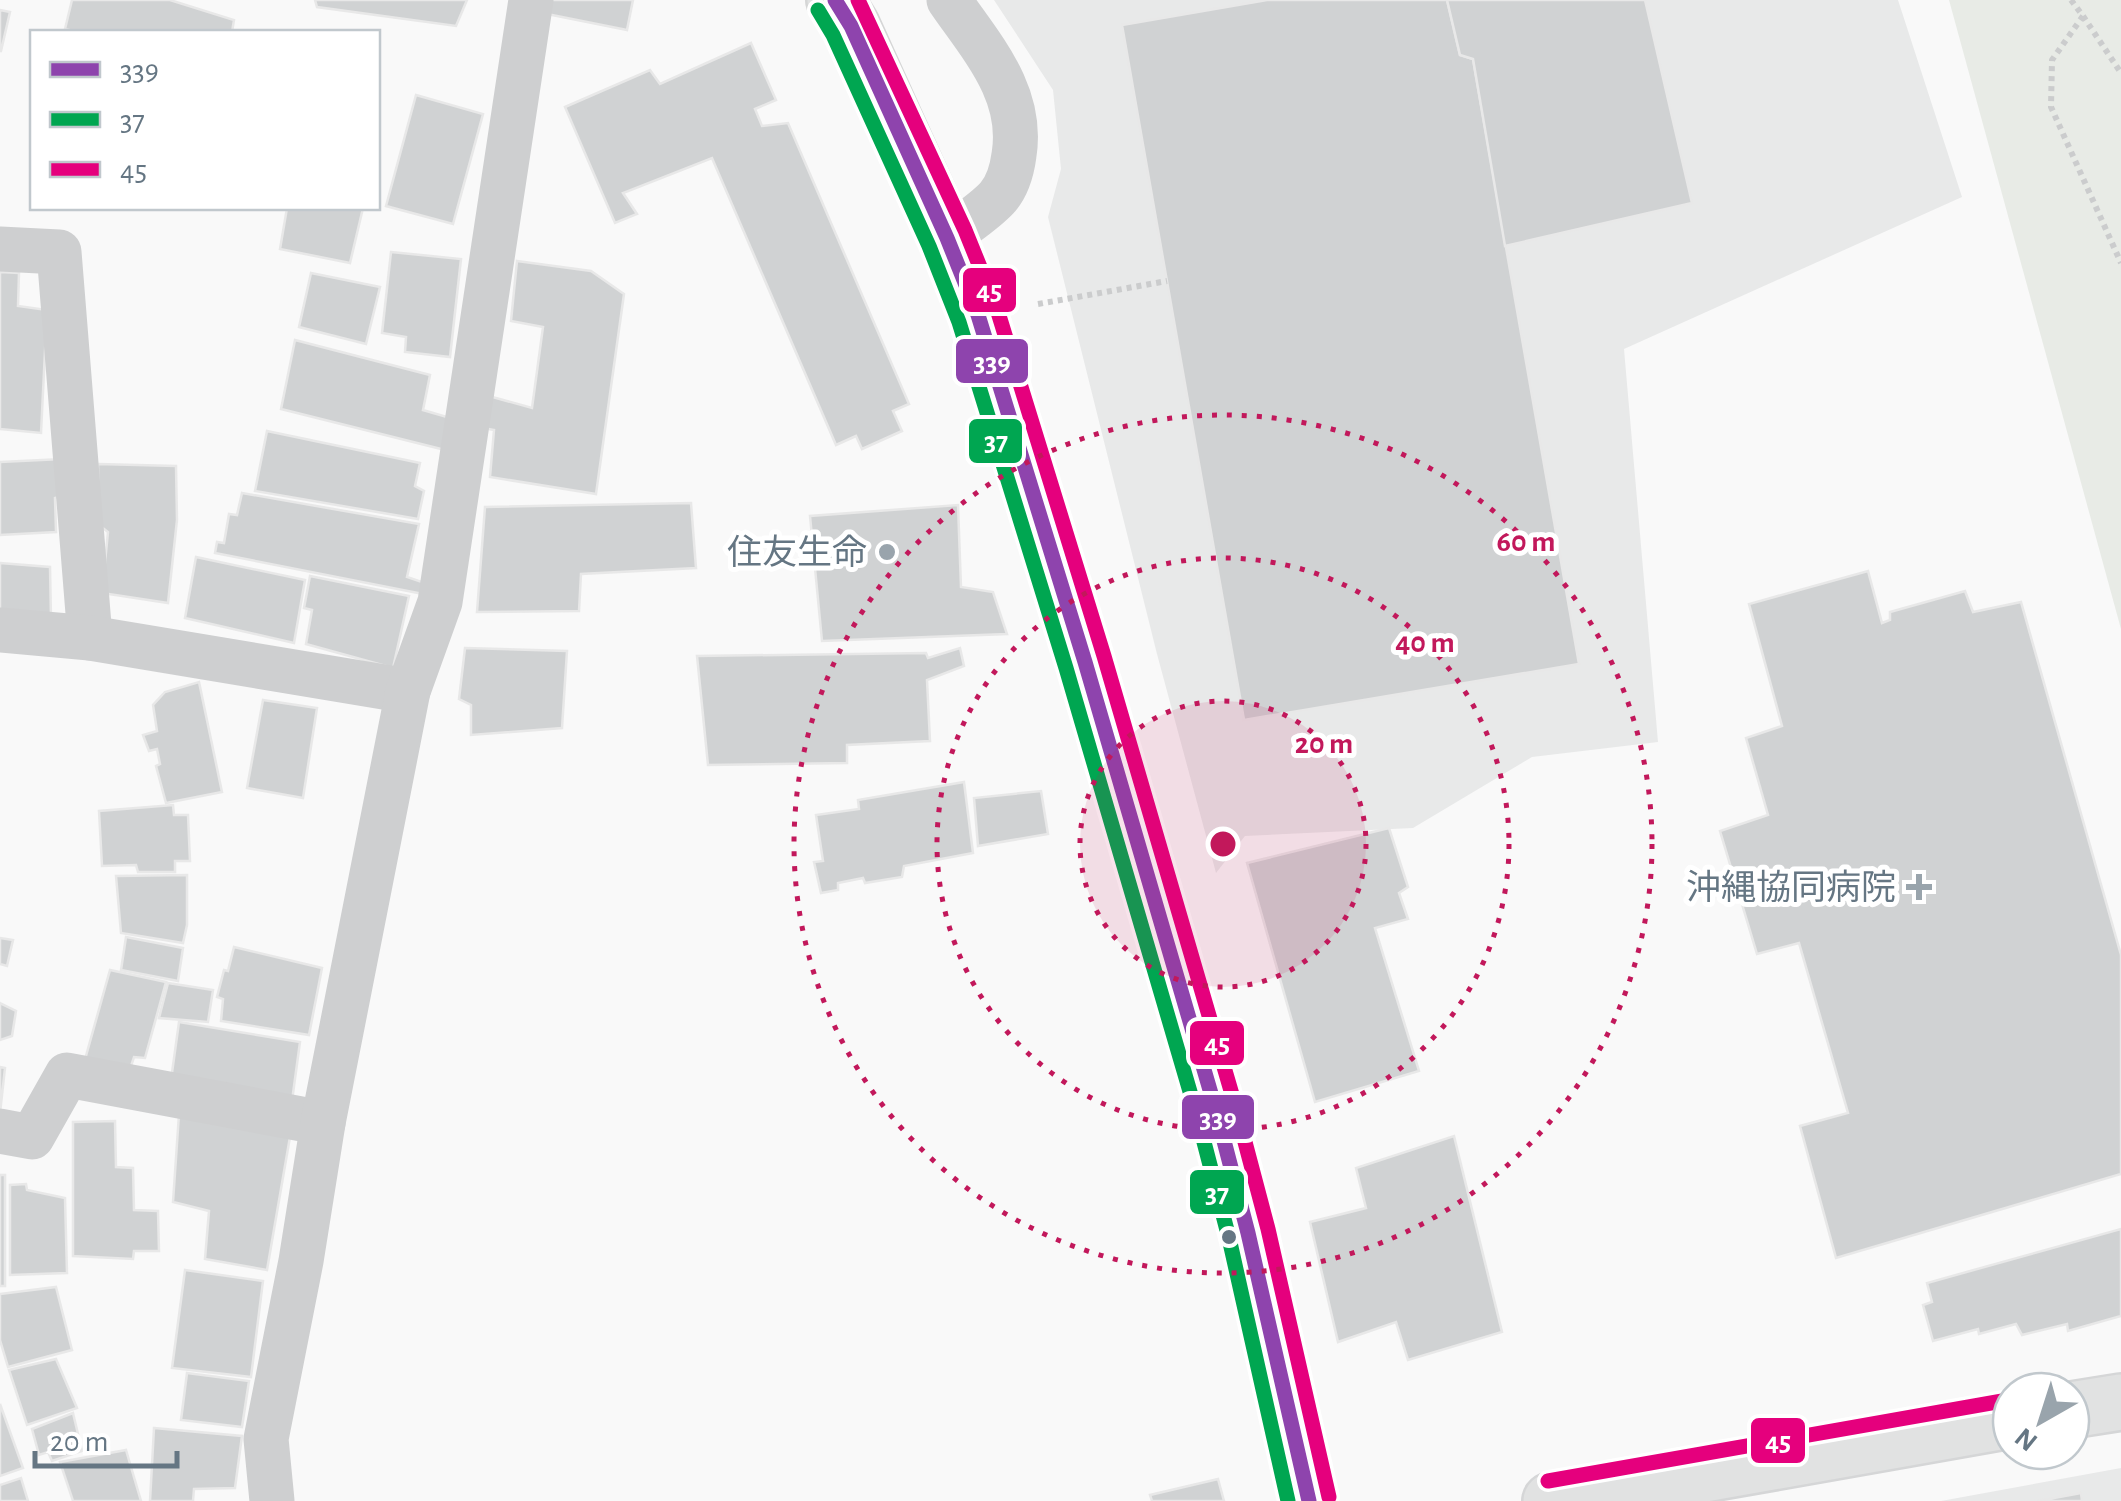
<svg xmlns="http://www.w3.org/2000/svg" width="2121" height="1501" font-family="'Alegreya Sans','Noto Sans JP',sans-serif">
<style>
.built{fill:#e8e9e9}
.green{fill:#e8ebe6}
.building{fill:#d0d2d3;stroke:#e8e8e8;stroke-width:2.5}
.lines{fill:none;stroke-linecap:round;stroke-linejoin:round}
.secondary-casing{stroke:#d5d6d7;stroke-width:60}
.trunk-casing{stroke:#d5d6d6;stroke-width:60}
.path{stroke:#cbcccd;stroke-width:6;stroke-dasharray:5 5;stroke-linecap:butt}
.minor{stroke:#cecfd0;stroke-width:45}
.secondary{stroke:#e1e2e2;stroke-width:55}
.trunk{stroke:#e1e2e2;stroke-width:55}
.bus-1-casing{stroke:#fff;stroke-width:22}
.bus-2-casing{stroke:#fff;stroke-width:22}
.bus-3-casing{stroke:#fff;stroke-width:22}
.bus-1{stroke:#8e44ad;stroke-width:15}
.bus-2{stroke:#00a651;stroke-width:15}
.bus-3{stroke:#e5007d;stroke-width:15}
.ring{fill:none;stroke:#c2185b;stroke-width:5;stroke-dasharray:5 10}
.poi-dot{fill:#99a4ac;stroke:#fff;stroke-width:4}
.bus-dot{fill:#657683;stroke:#fff;stroke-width:4}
.labels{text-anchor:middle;stroke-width:10;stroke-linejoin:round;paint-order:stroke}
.poi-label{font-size:35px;fill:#657683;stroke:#fff;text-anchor:end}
.centre{fill:#c2185b;stroke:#fff;stroke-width:5}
.ring-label{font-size:30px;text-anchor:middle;font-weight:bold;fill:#c2185b;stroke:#fff;stroke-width:10;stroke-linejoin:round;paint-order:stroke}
.line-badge{stroke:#fff;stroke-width:4}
.badge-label{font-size:28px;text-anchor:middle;font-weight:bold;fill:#fff}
</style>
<rect width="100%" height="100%" fill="#f9f9f9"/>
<g class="built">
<path d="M994 0H1898L1962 197 1624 349 1658 742 1532 757 1413 828 1245 836 1216 873 1157 654 1048 217 1061 169 1053 90Z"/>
<path d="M2121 1468V1501H1941Z"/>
</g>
<path class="green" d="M1949 0H2121V629Z"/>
<g class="building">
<path d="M72 0H170L234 20 232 32H77L65 29Z"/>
<path d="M315 0H467L456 26 317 7Z"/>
<path d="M550 0H633L627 30 547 14Z"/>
<path d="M1267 0H1447L1460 55 1473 59 1579 664 1244 720 1122 25Z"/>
<path d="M1447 0H1645L1692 203 1505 246 1473 59 1460 55Z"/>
<path d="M0 10 10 12 1 51H0Z"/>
<path d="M751 43 776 100 755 109 762 126 788 123 909 404 893 411 902 431 862 449 856 436 836 445 712 158 623 193 637 214 615 223 565 107 650 70 660 84Z"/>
<path d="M416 95 483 114 453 224 386 206Z"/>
<path d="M287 208H363L350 263 280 249Z"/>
<path d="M391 252 461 259 450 357 405 352 406 337 382 333Z"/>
<path d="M517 261 591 271 624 294 596 494 490 477 494 430 483 428 489 396 532 408 543 327 511 321Z"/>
<path d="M0 272 19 273 18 306 47 310 41 433 0 429Z"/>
<path d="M311 273 380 287 366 344 299 327Z"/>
<path d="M295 340 430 375 423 410 454 419 445 450 281 409Z"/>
<path d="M267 431 420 463 415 486 424 491 418 519 255 491Z"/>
<path d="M62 459 64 496 55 498 56 532 0 535V462Z"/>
<path d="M98 464 176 466 177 520 168 603 102 593 108 532 99 525Z"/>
<path d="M242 493 419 524 407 577 425 583 423 594 215 553 217 542 224 543 229 514 237 515Z"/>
<path d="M691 503 696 568 581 574 579 611 477 612 485 507Z"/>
<path d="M958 505 961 587 993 592 1007 634 822 641 810 516Z"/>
<path d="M196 557 305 580 294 643 185 618Z"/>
<path d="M0 563 50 567 51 619 0 616Z"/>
<path d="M1868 571 1882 623 1890 620V612L1965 591 1973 612 2021 602 2121 955V1174L1836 1258 1800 1126 1848 1113 1799 943 1757 954 1720 831 1768 815 1746 738 1782 726 1749 604Z"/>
<path d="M310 576 409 596 393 668 306 644 312 610 304 608Z"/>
<path d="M465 648 567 651 562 728 471 735V705L459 699Z"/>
<path d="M960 648 964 666 927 680 930 741 847 745V763L708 765 697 656 926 653 928 658Z"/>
<path d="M199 682 222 792 166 803 156 766 160 764 157 749 149 751 143 735 157 731 153 705 165 692Z"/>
<path d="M263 700 317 708 303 798 247 788Z"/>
<path d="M964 782 973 853 904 866 902 877 865 883 863 878 838 883V890L821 893 814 862 823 861 816 815 859 809 858 800Z"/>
<path d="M1041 791 1048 834 978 846 974 798Z"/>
<path d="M173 805 174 815H188L190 861H175V872H138L136 865 102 866 99 811Z"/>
<path d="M1389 828 1408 887 1399 893 1408 919 1375 928 1419 1071 1315 1102 1247 863Z"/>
<path d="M187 875V925L183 943 121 933 116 876Z"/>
<path d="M126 937 183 948 178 981 121 970Z"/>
<path d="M0 938 13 940 7 966 0 964Z"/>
<path d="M234 947 322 968 309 1035 221 1021 223 999 217 997 224 970 228 971Z"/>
<path d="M110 970 166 982 145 1058 134 1057 128 1075 84 1063Z"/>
<path d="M168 983 213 990 208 1022 159 1018Z"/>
<path d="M0 1003 16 1011 12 1036 0 1040Z"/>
<path d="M179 1022 300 1042 292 1101 171 1080Z"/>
<path d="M0 1067 5 1068 0 1113Z"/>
<path d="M179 1114 291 1131 267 1270 205 1259 209 1211 173 1202Z"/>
<path d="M115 1121 116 1167 133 1168 134 1210 158 1211 159 1251H134L133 1259 73 1256V1122Z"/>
<path d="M1454 1136 1502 1332 1408 1360 1396 1322 1338 1342 1310 1222 1366 1208 1356 1168Z"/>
<rect x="0" y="1175" width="5" height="111"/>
<path d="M26 1184 27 1190 65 1198 67 1273 10 1275V1185Z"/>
<path d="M2121 1229V1316L2068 1331 2067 1324 2022 1335 2016 1324 1979 1334 1978 1329 1933 1341 1923 1305 1932 1302 1927 1283Z"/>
<path d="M185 1270 263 1281 251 1377 172 1368Z"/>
<path d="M56 1287 72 1350 8 1367 0 1340V1294Z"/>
<path d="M56 1359 77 1408 27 1425 9 1370Z"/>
<path d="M187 1373 249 1381 242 1427 181 1420Z"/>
<path d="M0 1404 23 1468 0 1476Z"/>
<path d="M73 1413 82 1451 52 1461 48 1452 39 1455 32 1429Z"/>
<path d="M154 1428 242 1436 235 1488 194 1489 193 1501H150Z"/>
<path d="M126 1450 141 1501H73L60 1462Z"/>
<path d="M21 1478 28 1501H0V1485Z"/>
<path d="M1218 1479 1224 1501H1152L1150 1495Z"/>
<path d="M2081 1493 2082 1501H2038Z"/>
</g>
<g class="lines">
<defs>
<g id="secondary">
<path d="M2071 1410 2121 1402"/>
<path d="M1551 1501 2011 1420"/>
</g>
<path id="trunk" d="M835 0 851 26 947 238 978 315 1085 662 1217 1114 1248 1233 1309 1501"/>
</defs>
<use href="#secondary" class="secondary-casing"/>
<use href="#trunk" class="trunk-casing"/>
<g class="path">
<path d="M2071 0 2083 16 2052 60 2051 107 2121 263"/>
<path d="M2083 16 2121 73"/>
<path d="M1038 304 1167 281"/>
</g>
<g class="minor">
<path d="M947 238C963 225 983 213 997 198 1007 187 1012 170 1014 155 1024 93 982 48 949 0"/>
<path d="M0 249 59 252 90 638"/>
<path d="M0 630 90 638 408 691"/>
<path d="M0 1131 32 1137 67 1075 323 1123"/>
<path d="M272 1501 266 1439 301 1261 323 1123 408 691 440 602 531 0"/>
</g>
<use href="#secondary" class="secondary"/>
<use href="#trunk" class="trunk"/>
<defs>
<path id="bus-1" d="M835 0 851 26 947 238 978 315 1085 662 1217 1114 1248 1233 1309 1501"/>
<path id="bus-2" d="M818 10 833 35 929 246 959 322 1066 668 1198 1119 1229 1238 1288 1501"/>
<g id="bus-3">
<path d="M858 0 965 230 997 309 1104 656 1236 1108 1268 1229 1329 1497"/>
<path d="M1548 1481 2008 1400"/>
</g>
</defs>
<use href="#bus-1" class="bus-1-casing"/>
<use href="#bus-2" class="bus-2-casing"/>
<use href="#bus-3" class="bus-3-casing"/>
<use href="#bus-1" class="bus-1"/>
<use href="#bus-2" class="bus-2"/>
<use href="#bus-3" class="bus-3"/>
</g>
<circle cx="1223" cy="844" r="143" fill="#c2185b" fill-opacity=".12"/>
<g class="ring">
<circle cx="1223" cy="844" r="143"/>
<circle cx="1223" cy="844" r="286"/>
<circle cx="1223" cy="844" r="429"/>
</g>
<g class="poi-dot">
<circle cx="887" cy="552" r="10"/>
<path d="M1914 872h10v10h10v10h-10v10h-10v-10h-10v-10h10z"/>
</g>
<circle class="bus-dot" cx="1229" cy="1237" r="9"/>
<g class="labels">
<g class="poi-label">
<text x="867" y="564">住友生命</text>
<text x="1896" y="899">沖縄協同病院</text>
</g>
</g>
<circle cx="1223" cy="844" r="15" class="centre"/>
<g class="ring-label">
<text x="1526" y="551">60 m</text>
<text x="1425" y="652">40 m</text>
<text x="1324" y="753">20 m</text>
</g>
<g class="line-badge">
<rect x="961" y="266" width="57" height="48" rx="10" fill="#e5007d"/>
<rect x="954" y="337" width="76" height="48" rx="10" fill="#8e44ad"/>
<rect x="967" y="417" width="57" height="48" rx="10" fill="#00a651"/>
<rect x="1188" y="1019" width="58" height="48" rx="10" fill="#e5007d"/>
<rect x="1180" y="1093" width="76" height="48" rx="10" fill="#8e44ad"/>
<rect x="1188" y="1168" width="58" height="48" rx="10" fill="#00a651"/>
<rect x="1749" y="1416" width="58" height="49" rx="10" fill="#e5007d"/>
</g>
<g class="badge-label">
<text x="989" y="299">45</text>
<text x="992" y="371">339</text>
<text x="996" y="450">37</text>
<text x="1217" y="1052">45</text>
<text x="1218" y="1127">339</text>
<text x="1217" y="1202">37</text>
<text x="1778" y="1450">45</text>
</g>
<rect x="30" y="30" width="350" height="180" fill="#ffffff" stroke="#c1c8cd" stroke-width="2.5"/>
<rect x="50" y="62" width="50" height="15" fill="#8e44ad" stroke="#c1c8cd" stroke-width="2.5"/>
<text x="120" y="80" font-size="30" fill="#657683">339</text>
<rect x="50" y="112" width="50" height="15" fill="#00a651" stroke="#c1c8cd" stroke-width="2.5"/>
<text x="120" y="130" font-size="30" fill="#657683">37</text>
<rect x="50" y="162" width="50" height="15" fill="#e5007d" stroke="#c1c8cd" stroke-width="2.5"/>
<text x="120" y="180" font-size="30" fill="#657683">45</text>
<g transform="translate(2041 1421) rotate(219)"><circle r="48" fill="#ffffff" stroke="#c1c8cd" stroke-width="2.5"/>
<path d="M0-8L18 38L0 25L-18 38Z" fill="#99a4ac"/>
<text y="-15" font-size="28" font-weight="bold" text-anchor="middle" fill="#657683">N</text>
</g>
<path d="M35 1451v15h142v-15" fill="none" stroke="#657683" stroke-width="5"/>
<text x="50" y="1451" font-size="30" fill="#657683" stroke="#ffffff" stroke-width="8" paint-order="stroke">20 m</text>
</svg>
